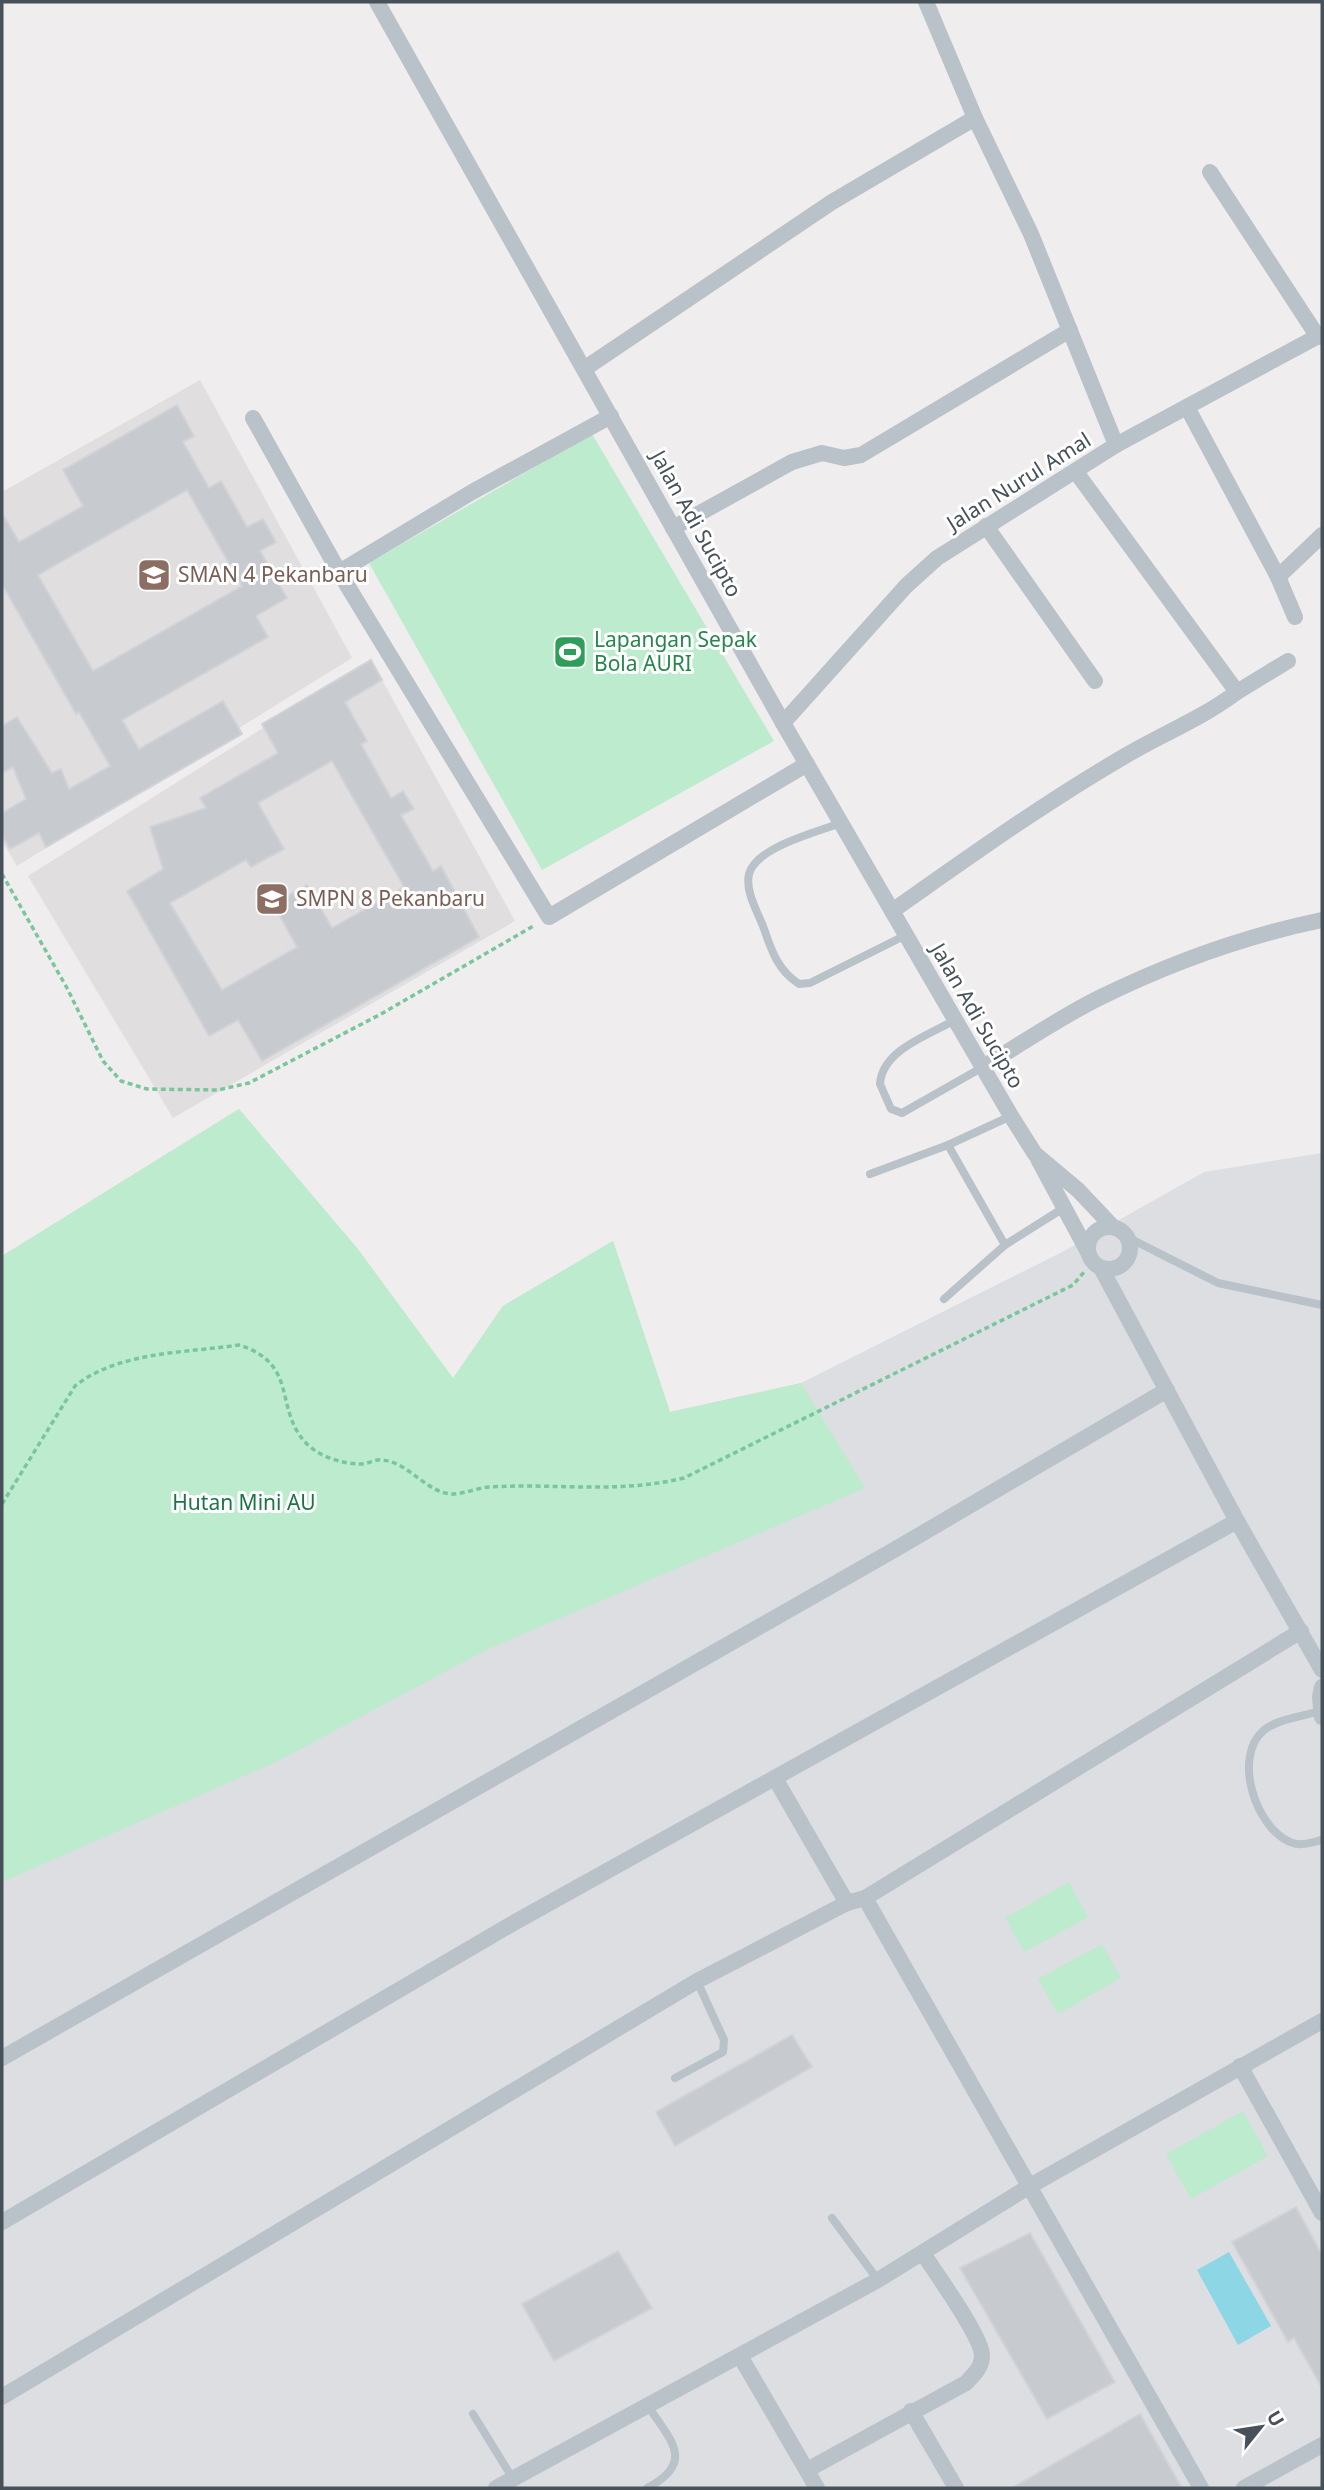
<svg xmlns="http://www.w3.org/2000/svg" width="1324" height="2490" font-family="'Noto Sans',sans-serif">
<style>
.education{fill:#e0dede}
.airport{fill:#dcdee1}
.green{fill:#bdebcd}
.water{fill:#8dd6e5}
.building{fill:#c7cacf;stroke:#d1d3d8;stroke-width:2;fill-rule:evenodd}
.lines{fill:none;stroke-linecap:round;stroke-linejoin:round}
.path{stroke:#78c69c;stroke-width:3.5;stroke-dasharray:5 3.5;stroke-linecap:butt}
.service{stroke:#b9c2c9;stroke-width:8}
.minor{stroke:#b9c2c9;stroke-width:16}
.labels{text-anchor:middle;stroke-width:6;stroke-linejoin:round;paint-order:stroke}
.street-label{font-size:21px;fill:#465159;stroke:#fff}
.education-label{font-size:21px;fill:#785e54;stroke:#fff;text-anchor:start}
.leisure-label{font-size:21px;fill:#27864d;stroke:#fff;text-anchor:start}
.park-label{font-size:21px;fill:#1d7445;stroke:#fff}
</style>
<rect width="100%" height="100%" fill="#efeded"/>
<g class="education">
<path d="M200 380 352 658 17 866 2 841V492Z"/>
<path d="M371 660 515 921 173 1118 28 876Z"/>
</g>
<path class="airport" d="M239 1109 357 1248 453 1379 503 1306 613 1241 670 1412 801 1383 1066 1250 1204 1172 1322 1153V2488H2V1256Z"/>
<g class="green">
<path d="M592 434 774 741 542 870 369 563Z"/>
<path d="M239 1109 357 1248 453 1378 503 1306 613 1241 670 1412 801 1383 865 1488 486 1650 276 1762 2 1882V1256Z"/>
<path d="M1069 1882 1088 1917 1024 1952 1005 1918Z"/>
<path d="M1102 1944 1121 1978 1058 2014 1038 1979Z"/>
<path d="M1243 2111 1268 2156 1191 2199 1166 2154Z"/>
</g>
<path class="water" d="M1229 2252 1271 2326 1238 2345 1197 2270Z"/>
<g class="building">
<path d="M177 405 194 436 183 442 209 488 221 481 247 527 263 519 276 542 260 551 287 598 256 616 268 637 122 720 139 749 223 701 242 734 46 847 39 833 10 849 2 834V813L26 799 13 767 2 773V726L17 717 52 773 61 769 69 789 110 766 79 712 76 714 2 584V513L19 542 83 506 63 470ZM187 490 242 586 93 671 38 575Z"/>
<path d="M371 660 382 680 345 702 367 741 361 744 391 798 403 791 414 809 401 815 433 871 441 866 479 937 262 1061 238 1020 209 1036 127 891 163 869 150 827 206 808 200 798 278 753 262 724ZM332 761 404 887 332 928 307 885 273 904 297 947 222 990 170 903 246 860 251 867 284 849 258 803Z"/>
<path d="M792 2035 812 2067 675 2146 656 2112Z"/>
<path d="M1296 2207 1322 2255V2388L1294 2338 1288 2342 1232 2242Z"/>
<path d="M1030 2233 1115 2382 1047 2419 960 2268Z"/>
<path d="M618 2251 652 2308 554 2361 522 2304Z"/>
<path d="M1140 2414 1182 2488H1012Z"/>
</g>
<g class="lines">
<g class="path">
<path d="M2 874 67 988 103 1061 121 1081 147 1089 218 1090 249 1083 381 1014 535 925"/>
<path d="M2 1504 75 1386C119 1351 186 1353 239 1345 300 1364 273 1410 307 1444 320 1457 343 1464 361 1464 368 1464 375 1459 381 1460 408 1461 426 1493 452 1494 464 1494 477 1488 489 1487 555 1483 619 1494 684 1478L1073 1285 1084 1272"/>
</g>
<g class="service">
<path d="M841 823C817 832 756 847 749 874 745 891 757 911 763 926 771 949 777 970 799 984L810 983 906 935"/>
<path d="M955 1020C929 1035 882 1050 880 1084L891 1109 902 1113 983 1067"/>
<path d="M948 1145 1005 1245"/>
<path d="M870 1174 948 1145 1011 1116"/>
<path d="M1129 1238 1218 1283 1322 1305"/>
<path d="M944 1299 1005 1245 1062 1209"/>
<path d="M1320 1711C1303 1716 1278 1719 1264 1730 1232 1757 1256 1828 1290 1842 1300 1847 1312 1842 1322 1840"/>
<path d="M675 2078 723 2052 724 2040 697 1981"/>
<path d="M832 2218 878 2280"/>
<path d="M473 2414 513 2479"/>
<path d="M647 2488C696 2462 671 2441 648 2406"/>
</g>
<g class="minor">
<path d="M377 2 783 723 1011 1116 1035 1154 1078 1190 1113 1227"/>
<path d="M926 2 975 118 1031 234 1116 445"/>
<path d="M1210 172 1318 337"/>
<path d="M584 369 832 202 975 118"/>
<path d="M1187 407 1278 577 1295 617"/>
<path d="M253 418 339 572 549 917 807 764"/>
<path d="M986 526 1095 681"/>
<path d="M673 528 792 462 822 453 844 458 861 455 1070 330"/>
<path d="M339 572 472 492 611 416"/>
<path d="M1278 577 1322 535"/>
<path d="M1237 692 1288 661"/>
<path d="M783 723 906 586 937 558 1116 445 1322 334"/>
<path d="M892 911C969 857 1044 803 1125 756 1162 734 1203 718 1237 692L1076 472"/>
<path d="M983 1067C1021 1044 1059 1018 1099 998 1170 963 1245 936 1322 920"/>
<path d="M1038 1159 1088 1252"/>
<circle cx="1109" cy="1248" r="21"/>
<path d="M1101 1268 1237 1521 1322 1670"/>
<path d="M1322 1687 1320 1697 1322 1717"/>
<path d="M776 1780 847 1903"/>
<path d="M865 1898 1201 2488"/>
<path d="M2 2058 894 1550 1167 1390"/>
<path d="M1240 2066 1322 2213"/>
<path d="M2 2222 517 1921 1237 1521"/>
<path d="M740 2356 817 2488"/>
<path d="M2 2397 697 1981 847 1903 865 1898 1301 1631"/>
<path d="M911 2411 956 2488"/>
<path d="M807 2470 966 2383C974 2374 982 2368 982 2355 981 2335 936 2274 923 2253"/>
<path d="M496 2488 878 2280 1030 2186 1322 2021"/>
<path d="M1244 2488 1322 2445"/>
</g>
</g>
<defs>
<symbol id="school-square" viewBox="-11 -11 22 22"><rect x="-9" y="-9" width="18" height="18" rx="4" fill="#8d6e63" stroke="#fff"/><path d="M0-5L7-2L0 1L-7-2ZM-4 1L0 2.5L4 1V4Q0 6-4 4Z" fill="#fff"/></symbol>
<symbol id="stadium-square" viewBox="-11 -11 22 22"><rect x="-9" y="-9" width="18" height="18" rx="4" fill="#2e9e5b" stroke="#fff"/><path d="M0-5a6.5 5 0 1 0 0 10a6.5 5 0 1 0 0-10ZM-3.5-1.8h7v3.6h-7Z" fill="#fff"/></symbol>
</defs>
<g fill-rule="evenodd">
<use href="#school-square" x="135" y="556" width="38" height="38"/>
<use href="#stadium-square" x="551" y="633" width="38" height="38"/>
<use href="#school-square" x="253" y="880" width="38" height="38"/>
</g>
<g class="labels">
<g class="street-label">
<text transform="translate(1019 482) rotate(-32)" y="7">Jalan Nurul Amal</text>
<text transform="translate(696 524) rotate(61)" y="7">Jalan Adi Sucipto</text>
<text transform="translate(977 1016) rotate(60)" y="7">Jalan Adi Sucipto</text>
</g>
<g class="education-label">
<text x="178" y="582">SMAN 4 Pekanbaru</text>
<text x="296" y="906">SMPN 8 Pekanbaru</text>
</g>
<g class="leisure-label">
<text x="594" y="647">Lapangan Sepak<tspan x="594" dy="24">Bola AURI</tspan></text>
</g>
<g class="park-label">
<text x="244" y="1510">Hutan Mini AU</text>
</g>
</g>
<rect width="1324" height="2490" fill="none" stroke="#465159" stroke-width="7"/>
<g transform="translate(1261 2427) rotate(60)" stroke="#ffffff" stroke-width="5" paint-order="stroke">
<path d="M0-5L12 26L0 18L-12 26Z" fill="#465159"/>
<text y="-10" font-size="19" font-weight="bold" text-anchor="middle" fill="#465159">U</text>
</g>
</svg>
